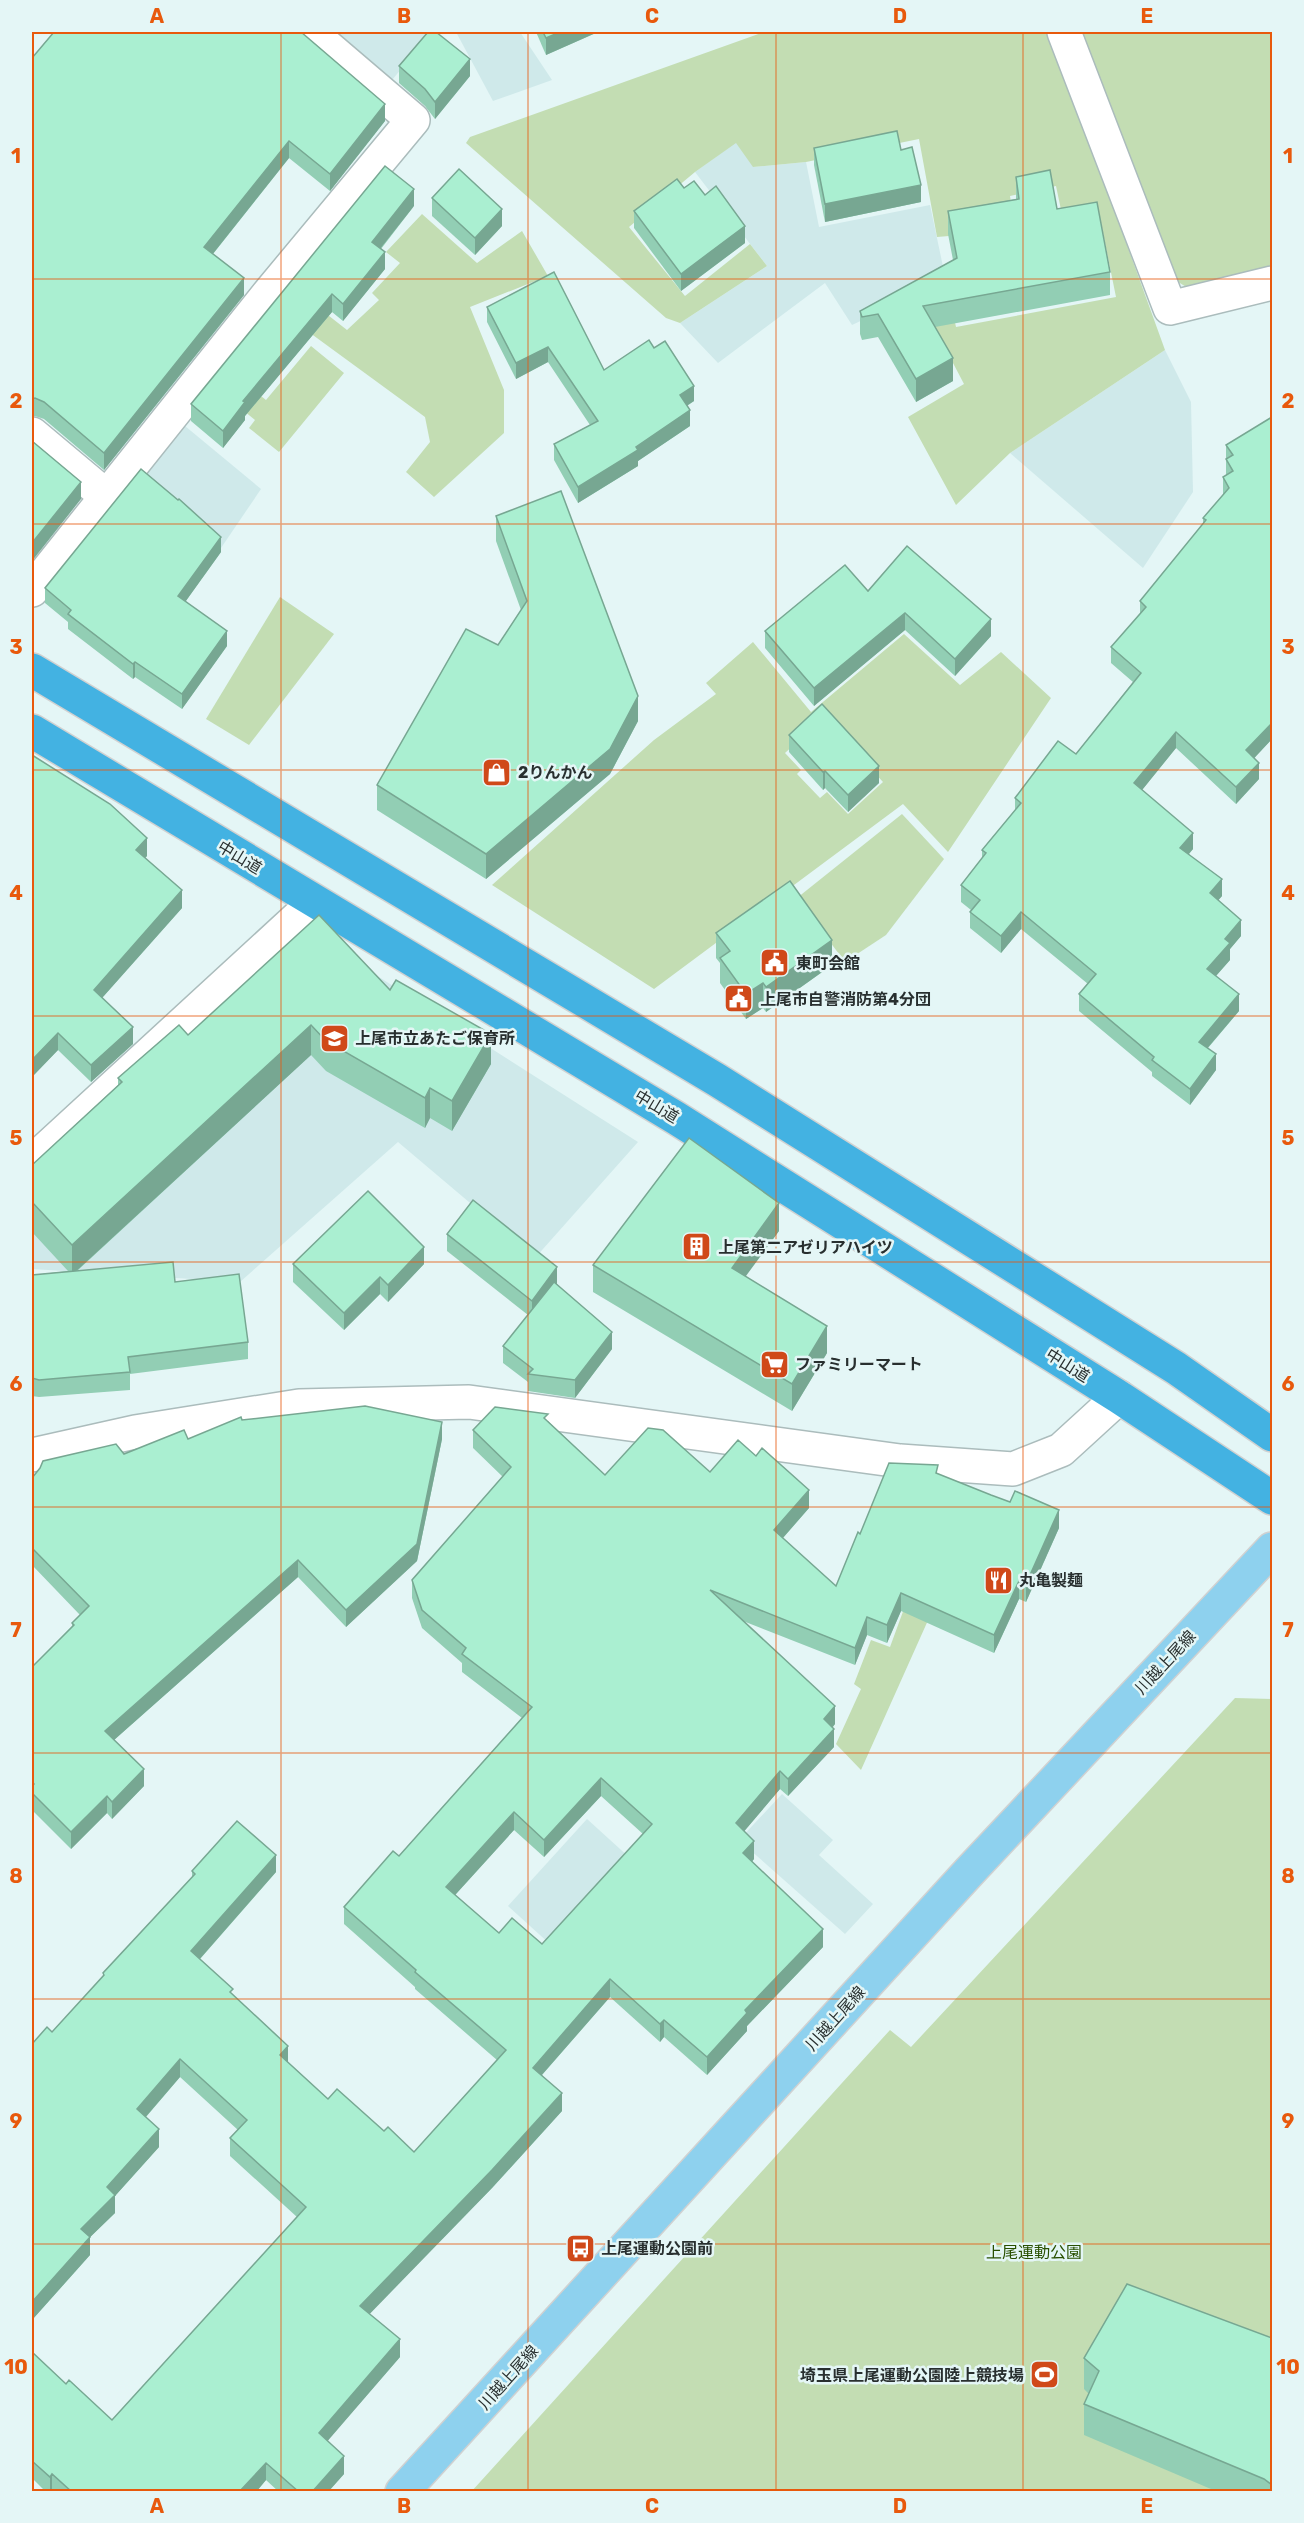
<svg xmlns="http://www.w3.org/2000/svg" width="1304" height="2523" font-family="Rubik,'Noto Sans JP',sans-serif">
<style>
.built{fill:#cfe9ea}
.green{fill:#c3ddb3;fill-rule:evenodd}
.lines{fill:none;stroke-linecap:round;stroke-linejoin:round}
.minor-casing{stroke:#abbcbc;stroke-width:36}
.major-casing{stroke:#d0d1d1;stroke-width:36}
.highway-casing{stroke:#d0d1d1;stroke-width:36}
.minor{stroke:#fff;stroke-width:33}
.major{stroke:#8ed1ee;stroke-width:33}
.highway{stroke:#43b2e2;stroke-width:33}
.wall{fill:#92ceb4;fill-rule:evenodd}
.shaded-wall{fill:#77a792}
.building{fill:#aaefd1;stroke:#77a792;stroke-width:1.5;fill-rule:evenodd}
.grid{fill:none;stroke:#e8590c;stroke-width:1.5;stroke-opacity:0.55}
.labels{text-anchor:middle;stroke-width:5;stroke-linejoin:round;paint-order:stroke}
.poi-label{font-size:16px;font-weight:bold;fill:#282f2f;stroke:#e4f6f6;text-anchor:start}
.street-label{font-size:16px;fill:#282f2f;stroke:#e4f6f6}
.park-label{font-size:16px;fill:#295001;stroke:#e4f6f6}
.neatline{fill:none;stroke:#e8590c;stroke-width:2}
.grid-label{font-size:20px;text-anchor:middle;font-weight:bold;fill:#e8590c}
</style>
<rect width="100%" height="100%" fill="#e4f6f6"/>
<g class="built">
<path d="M340 32H432L392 80 339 34Z"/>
<path d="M456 32H520L552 80 493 101Z"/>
<path d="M736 142 754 167 806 162 819 227 930 205 949 295 886 309 852 325 825 283 718 363 680 323 767 266 695 172Z"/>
<path d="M1165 350 1191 402 1193 492 1143 568 1010 453Z"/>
<path d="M185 426 261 489 221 548 143 477Z"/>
<path d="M310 933 638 1142 535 1258 398 1142 240 1282 32 1269V1185Z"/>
<path d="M782 1794 833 1840 819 1855 873 1904 845 1934 739 1840Z"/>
<path d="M587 1819 631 1859 551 1945 508 1906Z"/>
</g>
<g class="green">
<path d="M764 32H1050L1165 350 1010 453 956 505 908 417 964 384 920 300 949 295 956 327 1116 297 1100 218 1064 224 1056 186 1010 196 1013 215 949 236 937 237 919 139 806 162 753 167 736 143 695 172 629 227 685 296 750 244 767 266 680 323 666 318 466 143 470 137Z"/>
<path d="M1078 32H1272V267L1188 288 1170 277Z"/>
<path d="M422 214 477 263 522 231 548 276 470 307 504 390V433L434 497 406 472 430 442 425 417 280 311 296 290 347 330 379 300 372 293 400 263 386 252Z"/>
<path d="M311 346 344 373 279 452 249 428 255 420 216 388 229 371 266 400Z"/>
<path d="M280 597 334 634 249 745 206 719Z"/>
<path d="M904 634 960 685 1001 652 1051 698 948 852 903 804 654 989 492 885 654 740 716 694 706 683 753 642 811 712ZM820 721 837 732 883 782 848 814 827 792 820 798 797 774 801 770 785 753Z"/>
<path d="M902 814 944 859 886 935 845 962 797 898Z"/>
<path d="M985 1493 861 1770 836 1744 861 1689 854 1684 871 1640 890 1647 912 1587Z"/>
<path d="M1235 1698 1272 1699V2491L471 2492 890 2030 911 2047Z"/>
</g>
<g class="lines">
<defs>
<g id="minor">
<path d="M1064 32 1170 308 1272 283"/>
<path d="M32 434 106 496"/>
<path d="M32 590 270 292 413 120 310 32"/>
<path d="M32 1162 315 902"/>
<path d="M32 1455 135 1432 299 1406 469 1402 900 1461 1013 1469 1061 1450 1119 1397"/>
</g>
<path id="major" d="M402 2492 969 1872 1272 1549"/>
<g id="highway">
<path d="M32 670 717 1080 1176 1368 1272 1435"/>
<path d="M32 731 676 1118 1119 1397 1272 1498"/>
</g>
</defs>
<use href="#minor" class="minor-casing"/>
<use href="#major" class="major-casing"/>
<use href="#highway" class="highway-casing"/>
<use href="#minor" class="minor"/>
<use href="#major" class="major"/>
<use href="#highway" class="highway"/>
</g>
<g class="wall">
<path d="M536 32H598L546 55Z"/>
<path d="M32 58 385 121 330 191 289 158 213 254 244 295 104 470 44 419 35 416H32Z"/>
<path d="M399 66 470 76 435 119 425 106 399 83Z"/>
<path d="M814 148 901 150 921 202 825 222 814 165Z"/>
<path d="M1016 177 1057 209 1110 272V295L935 327 953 381 916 402 878 337 862 340 860 334V311L953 260 948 234V211L1016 199Z"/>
<path d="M684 188 705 195 745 243 681 291 634 228V211Z"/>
<path d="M432 198 502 226 475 255 432 216Z"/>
<path d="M414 206 381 249 385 269 343 321 332 312 245 416V420L223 448 191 421V404Z"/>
<path d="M487 307 604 370 694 401 687 406 690 426 638 461V466L578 503 554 460V444L590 425 548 362 516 379 487 322Z"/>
<path d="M1272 417V739L1254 758 1259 779 1236 804 1176 748 1142 790 1193 849 1189 854 1222 896 1218 900 1241 936 1230 949V960L1216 976 1239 1011 1208 1048 1216 1070 1190 1105 1152 1076V1072L1079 1011V994L1088 984 1021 929 1001 953 970 928V912L971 910 961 902V885L982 859V850L1015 810V798L1076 754 1133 682 1111 663V647L1140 614V601L1203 524V518L1224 495 1223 494V477L1226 475V445Z"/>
<path d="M496 516 638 721 610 774 486 879 377 810V785L498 645 521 610 496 541Z"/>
<path d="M221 552 185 602 227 646 182 709 135 677 133 679 68 629V622L45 603V588Z"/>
<path d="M868 591 991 636 955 676 905 630 814 706 765 648V631Z"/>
<path d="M789 735 879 783 848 812 825 788 823 790 789 752Z"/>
<path d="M32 755 147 856 145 858 182 908 102 998 133 1044 91 1082 58 1050 32 1077Z"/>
<path d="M716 933 832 965 766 1012 763 1008 746 1019 720 983V963L716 958Z"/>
<path d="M390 990 491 1064 452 1131 430 1118 425 1128 326 1071 311 1055 77 1271 175 1282 248 1342V1359L130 1374V1390L39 1397 32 1396V1275L68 1271 32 1232V1165L118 1085V1078L188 1035Z"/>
<path d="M779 1231 745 1276 827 1353 792 1411 593 1292V1265Z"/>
<path d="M447 1234 557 1284 612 1349 575 1398 528 1391V1382L503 1363V1346L528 1315 447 1251Z"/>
<path d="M293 1264H424L388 1302 380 1294 344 1330 293 1282Z"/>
<path d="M242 1420 442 1439 417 1561 346 1627 298 1577 114 1740 144 1786 112 1819 107 1813 71 1849 32 1810V1667L72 1626V1623L80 1615 32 1565V1478L188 1439Z"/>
<path d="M548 1421 605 1475 710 1472 809 1508 783 1538 836 1586 860 1534 938 1474 1059 1528 1026 1602 1019 1599 994 1653 901 1611 887 1643 867 1635 855 1665 743 1621 835 1724 833 1727 834 1747 788 1796 780 1789 744 1831 754 1859 752 1862 823 1947 747 2026V2031L707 2075 664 2037 660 2042 610 1997 542 2075 562 2111 492 2188 369 2314 400 2357 327 2441 344 2474 328 2492H279L266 2480 256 2492H46L32 2478V2352L66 2384 112 2420 297 2217 230 2156V2138L238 2130 180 2077 146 2117 159 2147 115 2196V2213L90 2237V2255L32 2320V2044L52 2032 103 1977V1973L192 1877V1871L276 1872 200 1959 233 1995 288 2062 328 2099 384 2131 414 2152 497 2060 415 1989V1987L344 1924V1907L399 1856 522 1718 462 1672V1663L422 1628 412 1598V1580L503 1477 473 1448V1430ZM601 1796 643 1834 542 1944 499 1933 455 1895 514 1830 544 1857Z"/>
<path d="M1272 2338V2492H1218L1084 2435V2404L1089 2394 1084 2389V2358Z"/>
</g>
<g class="shaded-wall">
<path d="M560 32H598L546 55V38Z"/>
<path d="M470 59V76L435 119V102Z"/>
<path d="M385 104V121L330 191V174Z"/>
<path d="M289 141V158L204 265V247Z"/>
<path d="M921 185V202L825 222V204Z"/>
<path d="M414 189V206L372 259V242Z"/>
<path d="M502 209V226L475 255V238Z"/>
<path d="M745 226V243L681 291V274Z"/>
<path d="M385 252V269L343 321V304Z"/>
<path d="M244 278V295L104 470V453Z"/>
<path d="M332 294V312L245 416V420L223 448V431L243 401Z"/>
<path d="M548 347V362L516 379V363Z"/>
<path d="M953 358V381L916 402V379Z"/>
<path d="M694 386V401L680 410V395Z"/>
<path d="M690 410V426L638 461V466L578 503V487L636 447Z"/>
<path d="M81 482V499L32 561V543Z"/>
<path d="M221 537V552L178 612V596Z"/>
<path d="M905 613V630L814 706V688Z"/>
<path d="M991 619V636L955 676V659Z"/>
<path d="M227 631V646L182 709V694Z"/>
<path d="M135 662V677L133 679V664Z"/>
<path d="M638 696V721L610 774 486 879V854Z"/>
<path d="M1272 723V739L1246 767V750Z"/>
<path d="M1176 732V748L1134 800V783Z"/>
<path d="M1259 763V779L1236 804V787Z"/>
<path d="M879 766V783L848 812V795Z"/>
<path d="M825 771V788L823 790V772Z"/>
<path d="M1193 833V849L1180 864V848Z"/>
<path d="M147 838V856L136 867V850Z"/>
<path d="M1222 879V896L1210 910V893Z"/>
<path d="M182 890V908L94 1007V990Z"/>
<path d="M1021 912V929L1001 953V936Z"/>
<path d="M1241 920V936L1230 949V960L1207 986V969L1225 939Z"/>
<path d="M832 940V965L766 1012V987Z"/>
<path d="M763 983V1008L746 1019V994Z"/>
<path d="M1239 994V1011L1199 1058V1042Z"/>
<path d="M311 1025V1055L72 1275V1245Z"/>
<path d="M133 1027V1044L91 1082V1065Z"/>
<path d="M58 1033V1050L32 1077V1060Z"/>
<path d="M491 1034V1064L452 1131V1101Z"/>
<path d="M1216 1054V1070L1190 1105V1089Z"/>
<path d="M430 1088V1118L425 1128V1098Z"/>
<path d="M779 1203V1231L732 1295V1268Z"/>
<path d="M424 1247V1264L388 1302V1285Z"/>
<path d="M557 1267V1284L532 1318V1301Z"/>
<path d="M380 1277V1294L344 1330V1313Z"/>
<path d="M827 1326V1353L792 1411V1384Z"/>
<path d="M612 1332V1349L575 1398V1380Z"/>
<path d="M442 1422V1439L417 1561 346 1627V1610Z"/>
<path d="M809 1490V1508L774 1548V1530Z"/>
<path d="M1059 1510V1528L1026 1602V1584Z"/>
<path d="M298 1560V1577L105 1748V1731Z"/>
<path d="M1019 1581V1599L994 1653V1635Z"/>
<path d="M901 1593V1611L887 1643V1625Z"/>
<path d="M867 1617V1635L855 1665V1648Z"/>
<path d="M835 1706V1724L824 1737V1719Z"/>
<path d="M834 1729V1747L788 1796V1779Z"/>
<path d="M144 1769V1786L112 1819V1802Z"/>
<path d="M780 1771V1789L736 1841V1823Z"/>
<path d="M601 1778V1796L544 1857V1840Z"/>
<path d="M107 1796V1813L71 1849V1832Z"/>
<path d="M514 1812V1830L446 1905V1887Z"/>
<path d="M754 1841V1859L743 1871V1853Z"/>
<path d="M276 1855V1872L191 1969V1951Z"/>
<path d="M823 1929V1947L747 2026V2031L707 2075V2057L745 2010Z"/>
<path d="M610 1979V1997L533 2085V2068Z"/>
<path d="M664 2020V2037L660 2042V2024Z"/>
<path d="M288 2046V2064L280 2055Z"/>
<path d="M180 2059V2077L137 2127V2109Z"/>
<path d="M562 2093V2111L492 2188 360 2324V2306Z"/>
<path d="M159 2129V2147L115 2196V2213L81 2246V2229L107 2187Z"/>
<path d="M90 2237V2255L32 2320V2302Z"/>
<path d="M400 2339V2357L319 2451V2433Z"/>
<path d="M344 2456V2474L328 2492H312Z"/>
<path d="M266 2463V2480L256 2492H239Z"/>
<path d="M52 2474V2492H50V2477Z"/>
</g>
<g class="building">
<path d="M54 32H301L385 104 330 174 289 141 204 247 244 278 104 453 44 402 35 398 32 399V58Z"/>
<path d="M428 32H436L470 59 435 102 425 89 399 66Z"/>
<path d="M543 32H560L546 38Z"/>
<path d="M897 131 901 150 912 147 921 185 825 204 814 148Z"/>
<path d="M385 166 414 189 372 242 385 252 343 304 332 294 243 401 245 402 223 431 191 404Z"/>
<path d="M459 169 502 209 475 238 432 198Z"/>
<path d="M1050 170 1057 209 1097 202 1110 272 923 306 953 358 916 379 878 314 862 317 860 311 957 258 948 211 1019 199 1016 177Z"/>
<path d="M677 179 684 188 694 181 705 195 716 186 745 226 681 274 634 211Z"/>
<path d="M554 272 604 370 649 340 654 348 665 341 694 386 680 395 690 410 636 447 638 450 578 487 554 444 598 421 548 347 516 363 487 307Z"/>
<path d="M1272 417V723L1246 750 1259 763 1236 787 1176 732 1134 783 1193 833 1180 848 1222 879 1210 893 1241 920 1225 939 1230 943 1207 969 1239 994 1199 1042 1216 1054 1190 1089 1152 1060 1154 1057 1079 994 1096 974 1021 912 1001 936 970 912 980 900 961 885 986 853 982 850 1021 803 1015 798 1058 741 1076 754 1141 673 1111 647 1146 607 1140 601 1206 520 1203 518 1229 488 1223 477 1233 471 1226 459 1233 455 1226 445Z"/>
<path d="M32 441 81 482 32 543Z"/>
<path d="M141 469 178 500 179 499 221 537 178 596 227 631 182 694 135 662 133 664 68 614 71 610 45 588Z"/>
<path d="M561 491 638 696 610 749 486 854 377 785 466 629 498 645 527 601 496 516Z"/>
<path d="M907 546 991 619 955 659 905 613 814 688 765 631 845 565 868 591Z"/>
<path d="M822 704 879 766 848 795 825 771 823 772 789 735Z"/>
<path d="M32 755 110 804 147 838 136 850 182 890 94 990 133 1027 91 1065 58 1033 32 1060Z"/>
<path d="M790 881 832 940 766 987 763 983 746 994 720 958 730 951 716 933Z"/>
<path d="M319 915 390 990 396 980 491 1034 452 1101 430 1088 425 1098 326 1041 311 1025 72 1245 32 1202V1165L122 1082 118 1078 179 1025 188 1035Z"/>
<path d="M689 1138 779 1203 732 1268 827 1326 792 1384 593 1265Z"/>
<path d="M368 1191 424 1247 388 1285 380 1277 344 1313 293 1264Z"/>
<path d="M473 1200 557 1267 532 1301 447 1234Z"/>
<path d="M173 1262 175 1282 239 1274 248 1342 128 1357 130 1372 39 1380 32 1378V1275Z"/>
<path d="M554 1282 612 1332 575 1380 528 1374 533 1369 503 1346Z"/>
<path d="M365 1406 442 1422 417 1544 346 1610 298 1560 105 1731 144 1769 112 1802 107 1796 71 1832 32 1793V1787L34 1784 32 1781V1667L74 1625 72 1623 89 1606 32 1548V1478L40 1468 43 1461 116 1444 124 1454 184 1430 188 1439 241 1417 242 1420Z"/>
<path d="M495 1407 548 1414 544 1418 605 1475 648 1428 663 1430 710 1472 738 1440 756 1456 762 1448 809 1490 774 1530 836 1586 858 1532 860 1534 889 1463 938 1465 936 1473 991 1495 1010 1502 1015 1491 1059 1510 1026 1584 1019 1581 994 1635 901 1593 887 1625 867 1617 855 1648 710 1590 835 1706 824 1719 834 1729 788 1779 780 1771 736 1823 754 1841 743 1853 823 1929 745 2010 747 2013 707 2057 664 2020 660 2024 610 1979 533 2068 562 2093 492 2170 360 2306 400 2339 319 2433 344 2456 312 2492H299L266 2463 239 2492H72L52 2474 50 2477 32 2461V2352L66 2384 69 2380 112 2420 306 2207 230 2138 247 2120 180 2059 137 2109 159 2129 107 2187 115 2195 81 2229 90 2237 32 2302V2044L47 2027 52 2032 104 1975 103 1973 195 1874 192 1871 237 1821 276 1855 191 1951 233 1989 230 1992 288 2046 280 2055 328 2099 337 2089 384 2131 388 2127 414 2152 506 2050 415 1972 416 1970 344 1907 393 1851 399 1856 532 1707 462 1654 466 1648 422 1610 412 1580 511 1467 473 1430ZM601 1778 652 1824 542 1944 512 1918 499 1933 446 1887 514 1812 544 1840Z"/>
<path d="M1127 2284 1272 2338V2485L1264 2479 1084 2404 1099 2371 1084 2358Z"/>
</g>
<path class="grid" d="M281 32V2492M528 32V2492M776 32V2492M1023 32V2492M32 279H1272M32 524H1272M32 770H1272M32 1016H1272M32 1262H1272M32 1507H1272M32 1753H1272M32 1999H1272M32 2244H1272"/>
<defs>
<symbol id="shop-square" viewBox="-11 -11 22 22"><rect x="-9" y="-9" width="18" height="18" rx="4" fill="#d04919" stroke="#e4f6f6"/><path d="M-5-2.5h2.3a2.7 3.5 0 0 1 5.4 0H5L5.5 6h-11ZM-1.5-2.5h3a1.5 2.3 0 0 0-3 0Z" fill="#fff"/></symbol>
<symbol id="civic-square" viewBox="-11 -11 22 22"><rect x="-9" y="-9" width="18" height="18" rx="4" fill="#d04919" stroke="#e4f6f6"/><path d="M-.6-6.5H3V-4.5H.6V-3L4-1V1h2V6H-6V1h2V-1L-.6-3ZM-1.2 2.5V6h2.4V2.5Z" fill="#fff"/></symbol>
<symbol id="school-square" viewBox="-11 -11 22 22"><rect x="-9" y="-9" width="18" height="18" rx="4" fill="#d04919" stroke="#e4f6f6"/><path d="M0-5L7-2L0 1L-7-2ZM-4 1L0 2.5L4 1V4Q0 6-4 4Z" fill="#fff"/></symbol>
<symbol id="building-square" viewBox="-11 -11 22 22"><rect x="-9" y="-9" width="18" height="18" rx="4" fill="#d04919" stroke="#e4f6f6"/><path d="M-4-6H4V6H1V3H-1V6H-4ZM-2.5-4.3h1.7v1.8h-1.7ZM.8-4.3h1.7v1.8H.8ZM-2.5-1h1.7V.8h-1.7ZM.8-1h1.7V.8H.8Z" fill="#fff"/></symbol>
<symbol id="supermarket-square" viewBox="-11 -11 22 22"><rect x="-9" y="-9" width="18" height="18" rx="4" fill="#d04919" stroke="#e4f6f6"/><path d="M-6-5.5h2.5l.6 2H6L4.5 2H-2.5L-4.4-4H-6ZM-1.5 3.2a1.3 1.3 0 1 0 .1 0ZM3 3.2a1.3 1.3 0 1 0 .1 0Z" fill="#fff"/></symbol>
<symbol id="restaurant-square" viewBox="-11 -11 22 22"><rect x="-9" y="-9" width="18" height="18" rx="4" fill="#d04919" stroke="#e4f6f6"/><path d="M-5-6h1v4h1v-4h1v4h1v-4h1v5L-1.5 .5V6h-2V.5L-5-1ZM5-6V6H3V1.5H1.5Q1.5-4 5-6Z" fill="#fff"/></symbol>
<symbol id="bus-square" viewBox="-11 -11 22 22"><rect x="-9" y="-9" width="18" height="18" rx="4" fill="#d04919" stroke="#e4f6f6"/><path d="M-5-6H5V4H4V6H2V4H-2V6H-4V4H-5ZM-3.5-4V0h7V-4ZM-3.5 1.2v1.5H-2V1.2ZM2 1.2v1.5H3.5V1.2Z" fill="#fff"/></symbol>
<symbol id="stadium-square" viewBox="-11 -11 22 22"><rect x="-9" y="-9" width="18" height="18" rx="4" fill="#d04919" stroke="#e4f6f6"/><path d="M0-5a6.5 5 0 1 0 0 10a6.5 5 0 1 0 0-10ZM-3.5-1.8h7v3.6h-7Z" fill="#fff"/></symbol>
</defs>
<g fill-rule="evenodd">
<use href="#shop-square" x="480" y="756" width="33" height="33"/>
<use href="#civic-square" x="758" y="946" width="33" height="33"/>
<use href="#civic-square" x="722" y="982" width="33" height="33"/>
<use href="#school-square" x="318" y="1022" width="33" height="33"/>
<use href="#building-square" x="680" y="1230" width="33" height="33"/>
<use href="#supermarket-square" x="758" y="1348" width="33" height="33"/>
<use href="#restaurant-square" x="982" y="1564" width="33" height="33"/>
<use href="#bus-square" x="564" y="2232" width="33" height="33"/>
<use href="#stadium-square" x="1028" y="2358" width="33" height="33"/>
</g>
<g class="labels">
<g class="poi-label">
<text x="518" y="778">2りんかん</text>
<text x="796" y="969">東町会館</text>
<text x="760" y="1005">上尾市自警消防第4分団</text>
<text x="355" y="1044">上尾市立あたご保育所</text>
<text x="718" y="1253">上尾第二アゼリアハイツ</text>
<text x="795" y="1370">ファミリーマート</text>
<text x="1019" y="1586">丸亀製麺</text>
<text x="601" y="2254">上尾運動公園前</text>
<text x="1024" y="2381" text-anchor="end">埼玉県上尾運動公園陸上競技場</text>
</g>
<g class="street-label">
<text transform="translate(240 857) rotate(31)" y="6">中山道</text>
<text transform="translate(657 1106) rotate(31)" y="6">中山道</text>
<text transform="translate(1068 1365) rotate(32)" y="6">中山道</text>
<text transform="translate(1165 1662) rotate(-47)" y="6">川越上尾線</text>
<text transform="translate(835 2018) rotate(-48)" y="6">川越上尾線</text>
<text transform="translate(508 2377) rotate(-48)" y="6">川越上尾線</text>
</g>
<g class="park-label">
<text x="1034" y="2258">上尾運動公園</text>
</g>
</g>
<rect width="1304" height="2523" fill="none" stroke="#e4f6f6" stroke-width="66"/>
<rect x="33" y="33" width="1238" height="2457" class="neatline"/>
<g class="grid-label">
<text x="157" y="23">A</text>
<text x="404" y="23">B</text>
<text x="652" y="23">C</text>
<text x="900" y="23">D</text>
<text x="1147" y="23">E</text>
<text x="16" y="163">1</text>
<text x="1288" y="163">1</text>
<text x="16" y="408">2</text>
<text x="1288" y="408">2</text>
<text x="16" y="654">3</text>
<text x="1288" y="654">3</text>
<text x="16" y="900">4</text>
<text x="1288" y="900">4</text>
<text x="16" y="1145">5</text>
<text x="1288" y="1145">5</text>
<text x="16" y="1391">6</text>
<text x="1288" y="1391">6</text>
<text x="16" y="1637">7</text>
<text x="1288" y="1637">7</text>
<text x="16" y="1883">8</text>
<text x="1288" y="1883">8</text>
<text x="16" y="2128">9</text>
<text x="1288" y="2128">9</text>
<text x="16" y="2374">10</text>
<text x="1288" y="2374">10</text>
<text x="157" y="2513">A</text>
<text x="404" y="2513">B</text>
<text x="652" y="2513">C</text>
<text x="900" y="2513">D</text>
<text x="1147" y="2513">E</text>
</g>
</svg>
